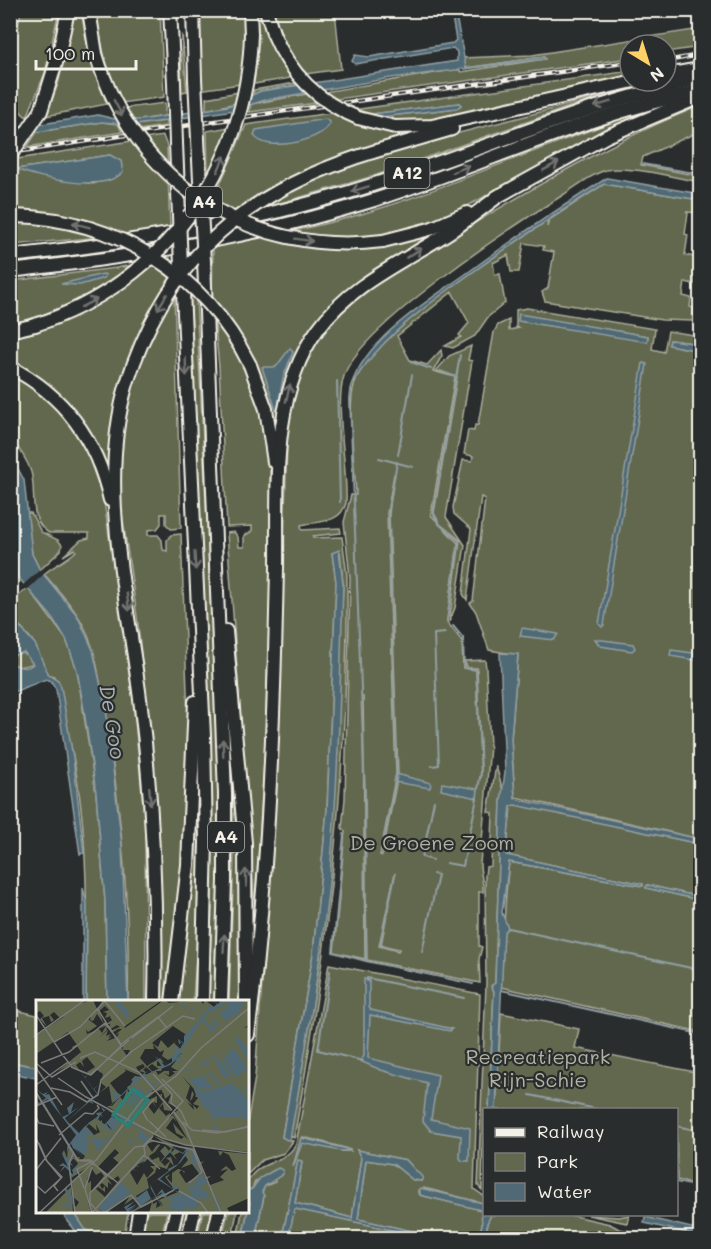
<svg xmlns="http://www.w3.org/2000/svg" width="711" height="1249" font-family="Mali,sans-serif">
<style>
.green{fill:#62684e;stroke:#abac9b;stroke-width:1.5;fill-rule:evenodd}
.water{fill:#506975;stroke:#929fa3;stroke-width:1.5}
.pier{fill:#2a2d2e}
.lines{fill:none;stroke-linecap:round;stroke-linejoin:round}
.stream{stroke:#929fa3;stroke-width:2}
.highway-casing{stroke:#f4f1e8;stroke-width:16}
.highway{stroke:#2a2d2e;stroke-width:12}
.rail-casing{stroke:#f4f1e8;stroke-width:4.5}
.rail{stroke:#2a2d2e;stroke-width:2;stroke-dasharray:7;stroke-linecap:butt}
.highway-bridge-casing{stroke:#f4f1e8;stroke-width:16;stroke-linecap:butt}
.highway-bridge{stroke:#2a2d2e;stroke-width:12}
.oneway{stroke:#71726f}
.labels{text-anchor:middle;stroke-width:4.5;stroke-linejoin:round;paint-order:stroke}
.shield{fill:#2a2d2e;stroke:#b7b6b0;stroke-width:1.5}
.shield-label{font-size:18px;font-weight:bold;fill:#f4f1e8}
.park-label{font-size:20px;fill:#b2b3a3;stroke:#2a2d2e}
.water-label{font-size:21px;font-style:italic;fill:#aab4b4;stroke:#2a2d2e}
.inset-river{fill:none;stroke:#506975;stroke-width:3}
.inset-road{fill:none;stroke:#7b7b78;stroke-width:1.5}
.view{fill:#26827a;fill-opacity:0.15;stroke:#26827a;stroke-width:3}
.inset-edge{fill:none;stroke:#f4f1e8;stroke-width:3}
</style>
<rect width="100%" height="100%" fill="#2a2d2e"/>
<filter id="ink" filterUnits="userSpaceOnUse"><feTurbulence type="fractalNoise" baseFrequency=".0167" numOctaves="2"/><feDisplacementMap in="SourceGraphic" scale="12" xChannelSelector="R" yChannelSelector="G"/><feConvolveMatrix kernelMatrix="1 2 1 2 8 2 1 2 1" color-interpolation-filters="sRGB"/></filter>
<g filter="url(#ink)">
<g class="green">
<path d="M21 11H59L45 73 27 117C0 101 16 36 21 11Z"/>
<path d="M73 11H81L90 59 107 104 46 116 59 81Z"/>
<path d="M95 11H160L164 97 121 103 105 59Z"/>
<path d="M198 11H244L245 43 240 84 199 90Z"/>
<path d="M256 11H259L271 44 291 78 254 84 259 40Z"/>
<path d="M272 11H335L341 69 305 74 289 51Z"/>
<path d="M700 29V47L666 52V45H630V58L337 99 324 92 458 69 461 72 545 59 544 57 466 68 462 58 532 55Z"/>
<path d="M182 34 187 91 181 92Z"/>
<path d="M630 71V76L569 88 461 117 408 124 372 118 457 108 461 105 459 103 364 115 353 110Z"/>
<path d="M295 83 297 85 261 91 253 95 254 90Z"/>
<path d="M629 89 566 108 377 175 253 211 337 168 436 139Z"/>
<path d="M239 92 236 103 206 110V98Z"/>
<path d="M307 94 317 103 249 112 251 104Z"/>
<path d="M651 96 383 192 267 225 255 220Z"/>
<path d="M675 102 593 137 451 215 381 235 383 248 432 235 452 226 371 276 307 339 278 450 268 397 254 361 251 376 269 445 272 530 265 745 255 911 227 533 234 532 238 537 239 547H244V536L252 531V526L227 527 219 367 212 295 213 247C279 235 344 222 408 199 497 167 584 129 675 102Z"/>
<path d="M165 103V116L133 121 125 108Z"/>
<path d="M700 106V131L643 157 641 165 700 176V182C675 178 631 165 606 170 591 174 576 187 563 195 516 224 359 327 344 376 334 406 348 468 346 503 340 524 319 521 301 525L302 530 340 528 341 533 313 536V538L342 537 347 575C349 764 328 952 294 1138L290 1136 317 980 330 872 343 584 340 552 332 553 336 582 327 810 313 954 282 1137 293 1141 284 1153 262 1160 248 1174V1119L255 1077 277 777 287 444C289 404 298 365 322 332 356 287 411 261 458 233 536 186 615 139 700 106Z"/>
<path d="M331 113 363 126 405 136C346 154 284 171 235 211L213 200 246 125Z"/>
<path d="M166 121V126L138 130 135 125Z"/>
<path d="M102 122 118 124 122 132 27 147 37 132Z"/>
<path d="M229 127 208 177 207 131Z"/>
<path d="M163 136 167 146 170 228 125 235 11 245V220H17V210L11 211V160ZM110 155 121 174 93 184 17 169Z"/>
<path d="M604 184 700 200V213L686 212 688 213 685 234 688 235 685 255 699 258 694 284 685 282 683 296 691 298 690 307 694 308 692 321 662 320 545 301 542 292 548 288 554 252 543 250 544 246 524 243 519 272H511L508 255 493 263 495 275 500 274 505 303 488 317 475 336 453 348 445 346 461 337 459 335 469 323 452 292 397 336 410 360 427 365 441 350 442 356 433 371 455 377 431 515 458 543 447 622 462 641 463 668 476 670 481 778 477 668H468L464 661 485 660 486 668 490 746 480 864C480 874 484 882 483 892H479V946L482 947 479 959 480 983 367 960 363 696 365 959 334 952 345 831 342 828 345 799 350 578 344 522 351 495H356C355 466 347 410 354 385 367 337 504 251 548 220L547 227 549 220ZM394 474 389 514 398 774 382 856 380 855 396 774 387 513ZM395 873 381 945 399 949 398 951 379 946Z"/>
<path d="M127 245 136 251 11 266 10 259Z"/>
<path d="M170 258 174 292 181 528 171 529 166 524V514H161V524L157 529 148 530V535H158L162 540 163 550 167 551V540L171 535 181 534 189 744 178 925 166 1001H161L162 943 158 815 137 616 118 486 122 380 110 436 111 493 85 429 11 364V338L37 332 33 319 11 325V281L116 268Z"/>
<path d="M190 288 196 295 219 773V925L215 1002 208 1001 212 906V803Z"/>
<path d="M527 308 655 329 652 349 664 352 668 331 700 336V344L670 340 669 345 700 351V839L515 797 511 739 518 655 489 650 476 612 470 603 473 601 485 499 481 497 467 600 463 594 471 529 454 514 453 507 463 460 472 461 473 456 464 454 468 430 474 431 475 425H478L494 332 498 325 509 320V330L519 328 516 327V310ZM519 315 648 336 647 341 519 321Z"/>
<path d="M471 346 468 360 472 361 446 517 465 545 455 608 449 622 460 540 440 524 434 513 457 377 436 371 449 356Z"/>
<path d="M10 373 23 379 63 413 86 449 104 501 133 700 145 823 146 1001H128C130 907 121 811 106 718 101 691 98 658 87 633 77 610 60 593 44 574 54 565 66 561 76 551L75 549 63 556 81 540 89 538V533H49C27 520 37 492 31 472 27 460 19 448 11 440Z"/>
<path d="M27 513H31L41 532 58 540 62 545 61 550 40 570 32 554Z"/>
<path d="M28 588 66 639 77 670 96 793 105 901 107 1001H86C87 920 89 836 73 756 68 729 60 702 54 676L48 674 32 640 11 616 10 603Z"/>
<path d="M19 652 30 656 33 664 18 667 11 663V656Z"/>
<path d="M229 692 240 810 244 1001 229 1002 234 853Z"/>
<path d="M198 747 201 880 193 1001 174 1002Z"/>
<path d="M496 766 504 794 501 801 495 983 491 986 494 991 489 1109 484 1110 482 1190 478 1186 486 984 485 876 486 867 491 866 493 813 488 812Z"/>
<path d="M515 804 700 844V897L647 885 646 888 700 900V1032L501 987C503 945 504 904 509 862L642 886 643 884 506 855 511 806Z"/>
<path d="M329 964 480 994 474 1189 484 1196 483 1203 424 1188 418 1190 420 1195 482 1210V1225L478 1238H443L358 1219 366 1160 393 1164 413 1180 421 1181 422 1178 406 1160 357 1150 361 1158 352 1218 295 1203 302 1162 298 1161 282 1238H255L264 1196 262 1192 265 1186 275 1182 274 1170 255 1182 252 1189 248 1190V1181C259 1159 285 1165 296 1144ZM303 1137 345 1148 350 1151H341L302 1142 293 1166Z"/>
<path d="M11 1009 37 1015V1067L11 1062Z"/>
<path d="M501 1013 579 1029 575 1048 700 1073V1186L677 1180 676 1110H496Z"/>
<path d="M248 1201 250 1202 242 1238H237L242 1212H248Z"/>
<path d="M294 1208 429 1238H288Z"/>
<path d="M74 1212H128L124 1238C101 1238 82 1237 74 1212Z"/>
<path d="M143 1212H167L161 1238H139Z"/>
<path d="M181 1212H188L183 1238H176Z"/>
<path d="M203 1212H213L207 1238H197Z"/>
<path d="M228 1212H237L232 1238H222Z"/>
<path d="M491 1215H570L610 1224 619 1229 670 1238H487V1223Z"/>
<path d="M588 1215 619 1217 629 1215 627 1223Z"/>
</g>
<g class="water">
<path d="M451 11H455L466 68 544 57 545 59 391 78 265 100 234 110 149 123 135 125 102 122 11 136V129L98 115 115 119 141 120 228 106 261 91 457 61V52L453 48 355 64 352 61 355 55 369 57 453 43 456 40Z"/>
<path d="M459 103 461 105 457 108 372 118 364 115Z"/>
<path d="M326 119 330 123C323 141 264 154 254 135L256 130Z"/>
<path d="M110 155 121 161 123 172C104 193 40 179 17 169Z"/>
<path d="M607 178 700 194V200L604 184C556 214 509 246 463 279 422 309 377 341 351 386 366 338 428 301 467 273 512 240 559 208 607 178Z"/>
<path d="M103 274 106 275 104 278 80 285 61 284Z"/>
<path d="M519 314 648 336 647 342 518 321Z"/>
<path d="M670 340 700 344V351L669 345Z"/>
<path d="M290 348 293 352 283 378 277 413 262 367H276Z"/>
<path d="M643 363 647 364 604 625 602 627 599 624Z"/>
<path d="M10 454 24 480 32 554 40 570 77 615 93 650 106 709 122 846 128 1001H107L105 901 96 793 84 710 77 670 66 639 51 616 18 577 12 560Z"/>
<path d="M339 550 343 584C340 680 339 778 330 874 321 963 306 1051 290 1139L287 1140 282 1137 313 954 327 810 336 582 332 553Z"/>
<path d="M10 616 35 644 48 674 58 680 61 687 73 757 84 853 80 854 56 689 51 681 46 679 11 693V663C17 667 27 670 33 664L24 652 11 656Z"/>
<path d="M522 628 558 634 554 640 520 636Z"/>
<path d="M595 639 633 644 635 648 632 651 600 646Z"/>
<path d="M671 650 700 654V661L670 656Z"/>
<path d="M500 653 518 654 511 739 515 799 700 839V844L515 805 511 806 506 855 643 884V886L509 862 502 913 508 928 504 932 496 1109 489 1110 494 991 491 986 495 983 501 801 505 772Z"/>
<path d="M396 774 431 783 430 788 394 782Z"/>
<path d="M442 783 478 789 477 798 441 790Z"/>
<path d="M647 885 700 897V900L646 888Z"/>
<path d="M83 888 87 903 86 1002 83 1001Z"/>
<path d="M364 979 369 980V1007L371 1010 452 1029 450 1031 370 1015 368 1058 438 1075 431 1119 470 1128 469 1161H462L460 1158 461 1136 431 1131 423 1121 427 1083 381 1070 360 1061 364 1056Z"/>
<path d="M11 1062 37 1067V1078L11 1073Z"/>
<path d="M301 1138 351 1150 341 1151 302 1143 293 1167Z"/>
<path d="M357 1150 406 1160 423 1178 421 1181 413 1180 393 1164 366 1160 358 1219 443 1238H429L295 1209 288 1238H282L298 1160 302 1161 295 1203 352 1218 361 1158Z"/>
<path d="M278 1168 283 1170V1174L265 1186 262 1192 264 1196 255 1238H242L250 1202 248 1201V1190L252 1189 260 1178Z"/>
<path d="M420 1188 483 1203 484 1196V1214L491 1215 487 1223V1238H478L482 1225 481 1210 420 1195Z"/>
<path d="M65 1212H74L85 1229 100 1238H81L64 1216Z"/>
<path d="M645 1217 700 1230V1236L644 1223Z"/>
</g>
<path class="pier" d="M41 569 45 573 27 590 23 585Z"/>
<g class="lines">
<g class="stream">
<path d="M642 164 700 174"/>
<path d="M411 362 431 369"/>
<path d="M440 371 456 377"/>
<path d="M337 381 340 502"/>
<path d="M352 383 350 399 365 793 366 961 473 984"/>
<path d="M398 455 412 375"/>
<path d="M379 458 413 467"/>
<path d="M447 620 459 541 439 524 433 513 460 355"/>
<path d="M453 626 463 638 464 668 476 669 481 772 478 789"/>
<path d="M432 766 439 765 434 634 445 633"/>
<path d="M344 834 333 952 366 961"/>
<path d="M381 852 397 775 388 513 397 462"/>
<path d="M433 860 422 857 434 801"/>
<path d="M446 863 463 866 477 798"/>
<path d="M395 875 380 945 396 949"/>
<path d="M508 928 700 970"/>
<path d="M422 952 438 875 433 874"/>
<path d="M330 971 318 1050 363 1061"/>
<path d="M367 981V978L464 998"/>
<path d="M501 990 700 1034"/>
<path d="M530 1095 601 1110"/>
<path d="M676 1126 700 1131"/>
<path d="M676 1182 700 1187"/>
</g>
<defs>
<g id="highway">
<path d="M89 10 96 54"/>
<path d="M170 10 174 83"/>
<path d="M193 10 195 79"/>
<path d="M250 10 251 34"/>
<path d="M266 10 273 33"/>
<path d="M59 53 68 10"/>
<path d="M666 75 700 69"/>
<path d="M358 118 395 127 432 126 634 81"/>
<path d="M198 139 201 201"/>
<path d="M176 143 179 216"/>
<path d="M376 151 452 129"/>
<path d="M495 198 607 136 700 97"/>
<path d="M383 241 430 229 467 213"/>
<path d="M10 256C124 244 236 226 346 193 465 158 578 105 700 79"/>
<path d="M204 261 225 794V881L221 1002"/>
<path d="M10 271C134 257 256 237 374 200 483 165 588 114 700 91"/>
<path d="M182 271 204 736 206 842 202 1002"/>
<path d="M10 331 35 325"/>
<path d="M250 365 266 409 274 462"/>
<path d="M10 367C64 395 97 441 110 500"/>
<path d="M127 383C96 487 129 602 141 707 153 805 157 903 155 1002"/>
<path d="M226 631 245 843 246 1000"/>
<path d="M172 1002 188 865 195 702"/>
<path d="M248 1035C262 929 269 822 273 714 275 665 276 616 277 568 278 490 270 394 318 329 352 282 408 260 454 229 470 218 485 206 500 195"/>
<path d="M135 1238 139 1212"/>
<path d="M170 1238 176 1212"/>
<path d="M188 1238 194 1212"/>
<path d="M213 1238 219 1212"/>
</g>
</defs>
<use href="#highway" class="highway-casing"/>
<use href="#highway" class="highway"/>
<defs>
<g id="rail">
<path d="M666 61 700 55"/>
<path d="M10 153 216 121 630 62"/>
</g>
</defs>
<use href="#rail" class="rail-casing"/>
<use href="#rail" class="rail"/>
<defs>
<g id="highway-bridge">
<path d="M273 33C289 72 318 102 358 118"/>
<path d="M96 54C134 182 250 258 383 241"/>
<path d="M195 79 198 139"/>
<path d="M174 83 176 143"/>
<path d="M10 156 41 111 59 53"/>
<path d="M201 211 204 261"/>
<path d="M15 216C117 219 205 274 250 365"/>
<path d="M179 216 181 266"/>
<path d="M35 325C163 283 248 169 251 34"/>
<path d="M127 383C168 254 249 189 376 151"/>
</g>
</defs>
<use href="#highway-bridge" class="highway-bridge-casing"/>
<use href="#highway-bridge" class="highway-bridge"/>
</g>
<defs><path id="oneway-shaft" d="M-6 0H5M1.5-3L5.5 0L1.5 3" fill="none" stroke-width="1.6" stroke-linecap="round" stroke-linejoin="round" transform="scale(1.5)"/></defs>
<g class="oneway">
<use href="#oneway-shaft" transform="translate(603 104) rotate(163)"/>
<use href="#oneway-shaft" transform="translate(118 108) rotate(62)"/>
<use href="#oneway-shaft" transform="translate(221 164) rotate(-65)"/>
<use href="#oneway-shaft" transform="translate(551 166) rotate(-29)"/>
<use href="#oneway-shaft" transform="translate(461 169) rotate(-21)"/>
<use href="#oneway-shaft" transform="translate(360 189) rotate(163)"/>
<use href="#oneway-shaft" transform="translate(81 225) rotate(-165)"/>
<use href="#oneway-shaft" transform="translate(304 240) rotate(9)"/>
<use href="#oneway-shaft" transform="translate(414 253) rotate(-31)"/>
<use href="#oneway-shaft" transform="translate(162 302) rotate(122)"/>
<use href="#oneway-shaft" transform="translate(89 303) rotate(-27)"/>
<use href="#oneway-shaft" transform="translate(186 367) rotate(87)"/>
<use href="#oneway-shaft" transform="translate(288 393) rotate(-76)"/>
<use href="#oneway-shaft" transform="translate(195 561) rotate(87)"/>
<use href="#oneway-shaft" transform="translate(128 602) rotate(82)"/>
<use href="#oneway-shaft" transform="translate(223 748) rotate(-92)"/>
<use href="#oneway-shaft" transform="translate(150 796) rotate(85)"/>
<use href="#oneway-shaft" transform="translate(246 878) rotate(-92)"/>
<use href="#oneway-shaft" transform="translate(224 943) rotate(-87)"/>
</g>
</g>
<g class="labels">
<g class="shield">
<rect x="384.5" y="158" width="45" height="30" rx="4.5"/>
<rect x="186" y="187" width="36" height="30" rx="4.5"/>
<rect x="208" y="822" width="36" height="30" rx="4.5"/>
</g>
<g class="shield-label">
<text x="407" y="179">A12</text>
<text x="204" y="208">A4</text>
<text x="226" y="843">A4</text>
</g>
<g class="park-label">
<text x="432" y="850">De Groene Zoom</text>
<text x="538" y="1064">Recreatiepark<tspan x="538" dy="23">Rijn-Schie</tspan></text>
</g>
<g class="water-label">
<text transform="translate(112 722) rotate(81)" y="7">De Goo</text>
</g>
</g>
<g transform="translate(36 1000)">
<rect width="213" height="213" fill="#2a2d2e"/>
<path d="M2 0H48L46 3 57 0 61 9 67 0H126L89 26 87 22 89 28 128 0 133 3 164 0 167 4 169 0 178 7 181 4 178 9 190 0H213V25L208 28 213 27V152L150 145 118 135 114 140 119 141 111 144 116 152 120 146 123 144 124 145 119 152 126 157 119 152 113 156 116 160 123 157 124 162 129 156 124 151 129 146 133 151 136 149 118 136 142 146 158 148 163 163 168 161 164 165 169 177 175 176 170 180 174 185 188 180 184 177 192 169 184 171 190 166 196 171 200 169 193 155 187 152 184 156 182 151 213 154V198L191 208 194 213H113L116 202 95 213 103 206 98 198 88 205 94 196 70 213 63 208 66 213 59 210 56 213 50 195 55 213H38V204L40 207 43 202 37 197 36 181 57 164 35 178 42 163 37 158 32 168 31 159 26 154 28 150 31 158 33 146 39 158 44 157 42 162 46 161 49 156 35 144 43 136 49 144 43 134 51 127 58 135 64 132 60 124 61 131 52 123 60 118 76 130 71 123 76 121 75 118 86 119 71 110 80 112 71 106H76L84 97 87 100 91 90 96 96 91 87 99 82 95 80 99 76 100 81 105 76 88 69 90 71 74 83 84 96 76 103 73 86 63 93 70 87 65 83 67 74 61 70 54 75 51 72 59 67 51 57 46 61 48 67 44 62 40 65 44 71 36 66 40 62 22 71 45 52 41 46 37 49 36 47 45 42 41 45 32 32 0 54V35L29 16 24 18 18 12 14 15 18 20 15 22 13 16 6 18 11 27 0 15 4 19 8 16 4 11 0 13ZM69 6 73 10 67 12 71 13 69 18 75 16 69 21 74 17 76 20 70 24H74L73 30 81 25 84 27 74 31 76 33 82 29H86L78 36 83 33 80 39 86 43 87 50H94L91 56 79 38 71 41 76 36 72 38 75 34 70 36 72 30 63 38 71 30 70 27 73 29 69 24 64 28 70 26 66 33 63 29 51 34 50 29 52 32 61 26 52 19 55 17 54 20 57 21 61 14 68 24 63 11ZM137 26 152 36 150 37 152 39 146 48 148 44 147 43 144 49 138 43 141 40 132 48 125 40 122 47 116 43ZM117 44 124 52 128 50 126 56 132 60 146 53 135 67 142 71H136L139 73 134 77 128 73 133 75V71H128L122 75 120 71H125L127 66H121V61L128 63 124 58 114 64 110 67 116 72H117L112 67 116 64 123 69 109 75 106 73 108 76 103 72 100 67 107 64 109 67 103 71 111 73 107 70 111 66 104 58 109 49H118ZM146 76 158 89 160 95 156 99 158 94 156 91 154 101 159 96 162 98 157 104 163 106 161 109 157 105 158 110 151 102 157 106 150 98 154 86ZM124 86 119 90 122 94 121 91 126 90V99L122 96 127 102 118 114 112 106 116 102 121 108 117 102 121 103V96L108 102 119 92H115ZM127 92 129 99 135 94 132 103 143 109 137 114 152 140 137 123 140 133 148 137 145 139 130 128 137 118 140 121 137 115 133 118 134 113 130 116 123 108 127 104 128 110 136 111 132 106 136 110 124 95ZM137 146 153 149 149 155 152 160 145 168 156 164 164 175 150 183 143 172 146 170 148 173 149 172 146 170 142 169 136 173V183L131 178 134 174 129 177 138 189 143 188 142 192 123 200 127 205 120 208 121 202 117 204 116 199 130 196 127 193 106 205 100 196 113 188 111 179 119 173 121 166 131 169 134 162 138 166 124 178 142 165 138 166 135 157 130 158 134 161 129 166 125 162 134 152 141 160 138 155 144 152 139 149 135 153ZM79 149 83 153 77 158 83 163 71 174 62 167ZM113 158 120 166H114L118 170 111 178 108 173 101 185 94 172 101 166 104 168 101 165ZM56 169 60 175 65 172 68 176 55 192V181L52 183 51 179ZM82 176 84 179 69 197 60 189 62 187 69 192V186L66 189 64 185 66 183 72 188V182L76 185 71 177 76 180ZM35 187 37 213H4L10 212Z" fill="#62684e" fill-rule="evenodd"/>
<path d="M142 0H143L146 2 148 0 149 1 146 2 154 10 162 4 155 12 163 20 166 13 171 14 166 10 167 6 168 11H173L171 8 175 6 169 1 178 7 181 4 175 0 182 4 185 0 209 1 203 13 189 21 182 10 188 11 193 1 169 16 140 59 144 54 147 56H143V63L150 70 158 69 169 61 195 49 196 41 213 27 197 40 195 49 170 63 183 81 200 76 208 89 213 86 209 90 213 94 208 90 204 93 207 92 213 98 205 94 213 102V121L204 117 179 118 164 93 177 115 179 127 182 125 180 131 213 126 179 131 175 115 150 72 156 79 176 73 182 84 198 79 205 90 198 79 178 86 180 83 175 75 167 77 177 87 162 90 163 93 197 83 204 92 208 89 200 77 183 81 181 80V81L177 73 169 64 157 70 150 71 148 75 150 71 140 60 134 65 109 76 117 85 121 80 117 74 122 81 119 83 118 85 121 82 122 85 119 87 116 85 113 90H116L94 109 104 98 101 94V98L100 100V95L96 104 94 102 92 105 90 104 94 101 90 96 94 101 91 95 95 100 98 91 102 92 97 86 103 91 100 82 109 95 115 86 109 77 100 82 84 97 82 107 83 98 65 114 67 117 64 115 62 120 60 118 50 127 66 144 63 137 70 141 73 136 70 132 74 136 81 125 75 132 67 127 60 118 63 122 66 120V126L70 123 75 132 77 129 70 123 76 116 81 121 84 117 93 121 94 123 106 130 110 135 113 140 108 144 102 137 98 144H94L89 136 98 143 105 131 94 124 87 130 89 134 88 135 86 131 94 124 83 118 82 126 62 154 57 153 62 154 70 141 60 151V144L58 142 57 143 54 141V139L60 140 53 131 50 156 38 148 49 158 37 148 35 143 32 151 33 163 36 156 38 158 34 162 37 166 33 164 34 172 38 175 36 170 42 164 38 158 42 164 39 174 35 177 34 175 38 213 36 202 34 200 32 209 36 213 28 206 20 213 34 200 29 191V189L30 188 36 196 33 171 29 167 24 172 28 166H23L27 163 32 167 26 154 32 159 31 147 40 135 12 99 0 106V98L3 103 10 98 0 89 7 94 12 92 9 95 13 94 26 117 33 114 31 108 38 102 35 112 43 107 29 118 31 121 57 97 61 94 44 71 49 77 52 75 49 78 57 89 63 85 58 89 62 94 55 101 58 104 53 102 31 121 43 133 48 127 44 122 48 127 62 116 60 113 68 112 65 107 69 110 78 102 76 97 79 101 77 89 83 97 82 93 85 95 94 86 99 76 106 77 102 73 107 77 108 72 110 75 120 70 117 66 120 70 126 67 119 56 129 66 136 62V56H140L133 49 140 56 136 50H143L138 43 144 49 148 44 143 40 145 43 143 44 142 39 148 43V36L163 20 156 13 152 17 156 11 154 9 149 5 150 10 147 6 141 10 147 5ZM128 146 124 151 129 155 136 147 147 153 150 149 155 150 151 152 154 158 157 152 161 160 158 162 163 163 160 166 172 183 163 187 175 195 170 199 169 200 166 202 169 199 165 196 161 200 166 203 161 201 164 204 151 213 156 210 151 207 146 213 133 206 137 197 127 202 132 199 125 196 126 192 120 196 125 204 143 213H131L133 209 128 213H127L133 209 138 211 126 205 114 213 125 205 119 196 95 213H92L88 207 80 213 88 207 99 201 90 209 101 204 92 211 102 205 92 212 104 207 99 199 111 190 115 199 119 196 115 189 114 184 133 171 124 179 137 189 136 185 145 188 138 190 121 179 114 184 120 196 126 189 130 195 136 191 130 196 132 198 144 194 138 190 152 196 157 192 149 189 160 187 155 184 150 188 154 182 163 185 159 181 165 175 151 154 144 163 133 171 132 169 142 164 151 150 147 154 136 148 134 151 141 160 134 152 121 165 124 162 120 157 124 162 129 157 124 151ZM110 155 112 158 109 162 106 161 108 164 103 172 96 169 85 182 98 197 94 194 67 213 62 207 81 186 61 207 108 156 97 169 103 172 108 164 105 161 112 158Z" fill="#506975"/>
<path class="inset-river" d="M79 0 91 17M82 0 93 16M168 20 176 30 181 25 177 20M201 38 213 53M201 40 213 60M197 49 210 69M197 50 209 70M195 51 207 71M196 51 208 71M192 53 204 74M193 53 206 73M193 54 205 73M191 55 203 75M191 58 201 75M181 59 192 76M187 59 196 75M181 60 189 78M159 89 171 109M178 196 185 213"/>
<path class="inset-road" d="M68 0 89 26M61 8 85 46M0 15 26 54M0 35 49 0M96 38 137 6M18 42 44 27 70 0M84 45 122 17 130 27M25 53 37 68 54 75 93 40M44 58 59 52 103 72 136 110M0 63 16 77 40 62M5 63 33 52 69 23 86 45M35 67 55 75M0 68 26 105M117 74 136 94 135 103 145 111 152 126M55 75 86 45M22 78 50 97 126 138 150 145 213 153M45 81 57 98M0 85 32 62M15 88 34 92 51 102 62 95 65 80 95 52 147 16 159 19M0 92 42 160H54L71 176M0 93 42 161H54L82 183M0 106 21 97M137 111 149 127 185 213M0 117 3 123 18 126M112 121 107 112 118 99M113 121 130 137M147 122 156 130 181 133 213 127M166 130 190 132 213 126M119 133 147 101 126 79M23 135 49 113 57 114 63 108 61 105M0 138 10 160 25 178 9 193 0 185M114 140 157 150 166 172 153 183M3 143 11 161 26 177 18 186 22 191M37 154 33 163 39 213M108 155 124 169M56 167 49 189 56 213M0 170 25 138M48 188 41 169 57 161M143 191 165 203 172 213M95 195 105 207 138 190M3 213 61 159 106 100 140 76 165 48 213 8M56 213 109 154 108 147 117 136M63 213 54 203V193L99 147 107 146 115 138M68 213 95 195"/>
<path class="view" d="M97 89 112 100 92 126 77 115Z"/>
<rect width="213" height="213" class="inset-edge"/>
</g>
<rect width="711" height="1249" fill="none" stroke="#2a2d2e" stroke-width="36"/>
<rect x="18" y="18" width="675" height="1213" fill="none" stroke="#f4f1e8" stroke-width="2" filter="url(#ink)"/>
<rect x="483" y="1108" width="195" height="108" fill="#2a2d2e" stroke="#7b7b78" stroke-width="1.5"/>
<rect x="495" y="1128" width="30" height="9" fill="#f4f1e8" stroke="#7b7b78" stroke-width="1.5"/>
<text x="537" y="1138" font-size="18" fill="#f4f1e8">Railway</text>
<rect x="495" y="1153" width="30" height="18" fill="#62684e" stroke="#7b7b78" stroke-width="1.5"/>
<text x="537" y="1168" font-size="18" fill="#f4f1e8">Park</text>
<rect x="495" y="1183" width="30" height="18" fill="#506975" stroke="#7b7b78" stroke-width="1.5"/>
<text x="537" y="1198" font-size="18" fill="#f4f1e8">Water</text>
<g transform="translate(648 63) rotate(142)"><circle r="28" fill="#2a2d2e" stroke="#7b7b78" stroke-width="1.5"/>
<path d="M0-4.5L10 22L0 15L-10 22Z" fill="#ffd166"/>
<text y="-9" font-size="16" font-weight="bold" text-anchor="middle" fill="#f4f1e8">N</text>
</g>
<path d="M36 60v9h100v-9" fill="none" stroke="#f4f1e8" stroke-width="3"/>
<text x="45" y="60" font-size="18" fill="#f4f1e8" stroke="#2a2d2e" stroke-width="4.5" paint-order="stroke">100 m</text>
</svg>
